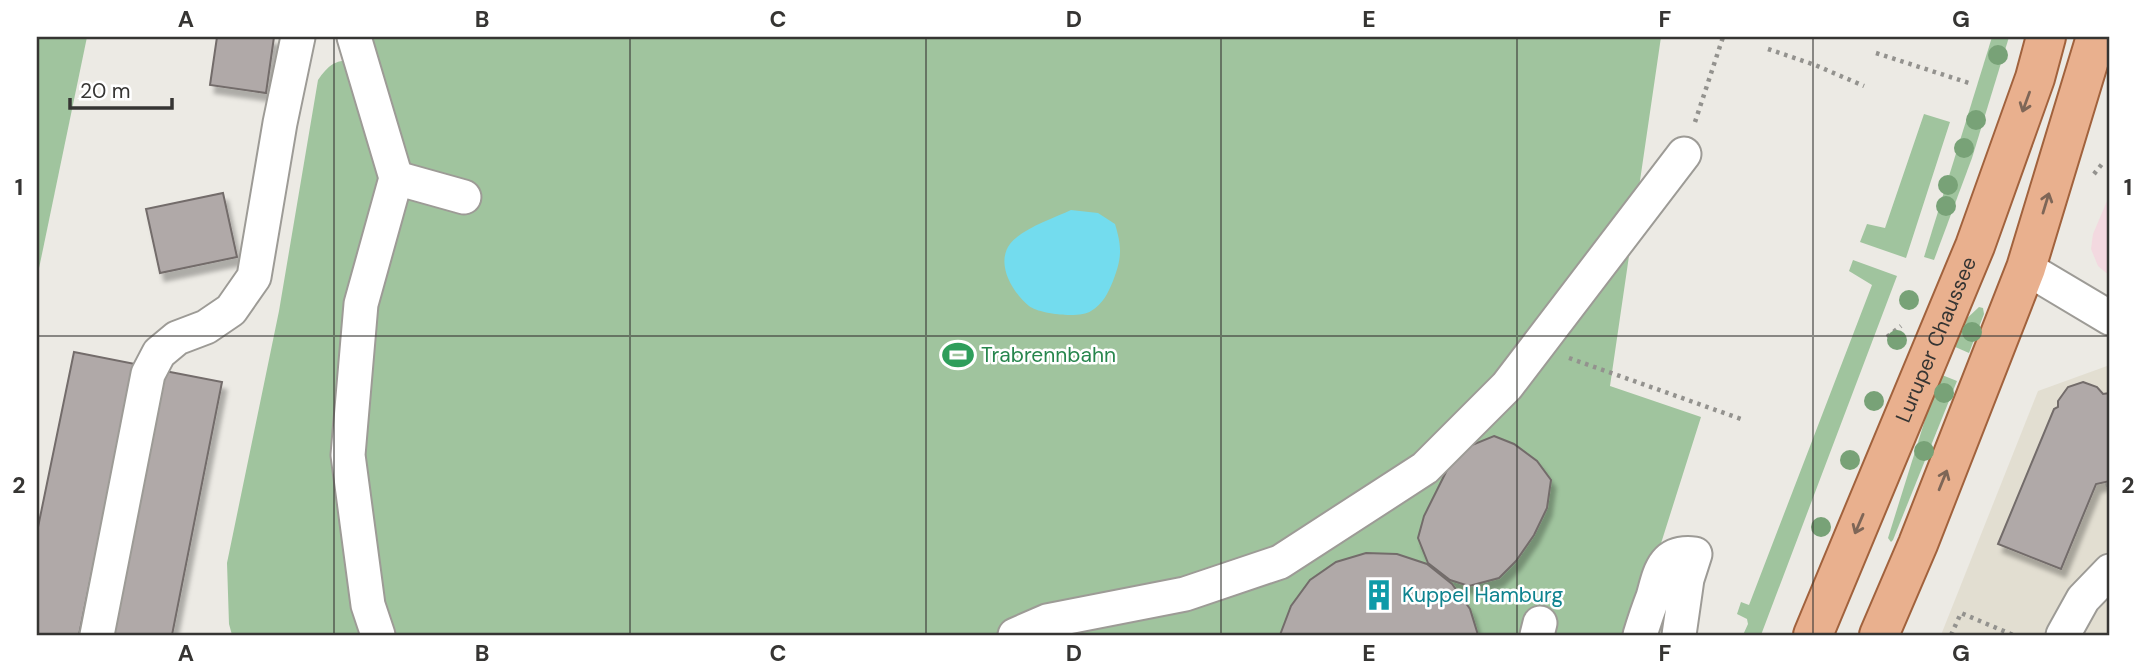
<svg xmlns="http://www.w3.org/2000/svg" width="2147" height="672" font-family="'DM Sans',sans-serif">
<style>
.built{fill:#e2ded1}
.education{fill:#f3d9e0}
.green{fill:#a0c49e}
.water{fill:#73dcee}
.building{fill:#b0a9a8;stroke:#736c6b;stroke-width:2;filter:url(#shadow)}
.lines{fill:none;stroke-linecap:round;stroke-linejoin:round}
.minor-casing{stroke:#9d9b96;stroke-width:37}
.major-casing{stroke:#a1623d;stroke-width:42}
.path{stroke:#93928e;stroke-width:4.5;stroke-dasharray:3.5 5;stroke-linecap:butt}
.minor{stroke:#fff;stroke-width:33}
.major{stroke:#e9b08e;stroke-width:38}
.tree{fill:#78a277}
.oneway{stroke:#7e6657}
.grid{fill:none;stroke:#363533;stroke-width:2;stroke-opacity:0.55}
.labels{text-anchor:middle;stroke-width:5;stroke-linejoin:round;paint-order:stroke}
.street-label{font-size:21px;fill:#363533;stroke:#fff}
.leisure-label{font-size:21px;fill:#27864d;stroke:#fff;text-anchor:start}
.culture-label{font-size:21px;fill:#0d838f;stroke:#fff;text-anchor:start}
.neatline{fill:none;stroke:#363533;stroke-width:2.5}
.grid-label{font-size:23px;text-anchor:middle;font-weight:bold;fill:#363533}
</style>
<defs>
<filter id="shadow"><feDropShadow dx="4.5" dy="8" stdDeviation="2" flood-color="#0004"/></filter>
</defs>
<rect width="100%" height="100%" fill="#eceae4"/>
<path class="built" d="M2107 366 2110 368V635H1941L2038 391Z"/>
<path class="education" d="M2110 194V276L2098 266 2091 249 2093 234Z"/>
<g class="green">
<path d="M37 37H87L37 278Z"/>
<path d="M363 37H1661L1610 386 1701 417 1632 635H232L229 624 227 563 279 311 318 80C328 66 334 60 352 60Z"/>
<path d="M1992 37H2009L1972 158 1934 260 1924 257Z"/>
<path d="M1924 114 1950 122 1906 258 1860 242 1867 224 1885 228Z"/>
<path d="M1853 260 1897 276 1761 635H1743L1748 624 1747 619 1737 614 1741 602 1749 605 1872 285 1849 271Z"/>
<path d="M1979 307 1983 308 1984 314 1969 353 1953 346 1963 322Z"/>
<path d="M1942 375 1957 381 1893 540 1891 542 1888 538 1929 407Z"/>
</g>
<path class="water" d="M1071 210 1098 213 1115 224C1122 247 1122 258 1113 281 1108 293 1103 304 1091 311 1080 319 1039 314 1029 306 1013 293 995 264 1010 244 1021 229 1054 218 1071 210Z"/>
<g class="building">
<path d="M217 37H274L266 93 210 85Z"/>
<path d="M223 193 237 257 160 273 146 209Z"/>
<path d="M74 352 135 364 79 635H37V532Z"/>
<path d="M165 371 222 382 172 635H113Z"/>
<path d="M2083 382 2097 387 2103 394 2110 393V481L2096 484 2061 569 1998 544 2054 409 2058 407V401L2068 387Z"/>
<path d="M1494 436 1514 444 1537 461 1551 480 1547 508 1534 535 1516 561 1499 578 1469 586 1450 580 1428 563 1418 538 1424 516 1452 460 1467 447Z"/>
<path d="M1366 553 1397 554 1427 564 1452 584 1470 609 1478 635H1280L1291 606 1310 580 1336 562Z"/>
</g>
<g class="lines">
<defs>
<g id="minor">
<path d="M354 37 396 178 361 304 348 455 368 605 378 635"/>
<path d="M396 178 464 197"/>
<path d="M2026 268 2110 318"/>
<path d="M97 635 148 374 159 353 177 338 206 327 231 310 254 277 280 123 298 37"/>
<path d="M1015 635 1047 621 1185 594 1280 562 1425 468 1507 386 1684 154"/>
<path d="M1537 635 1540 623"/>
<path d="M1640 635C1644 622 1648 610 1653 597 1660 572 1663 550 1695 554L1687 579 1679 635"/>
<path d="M2063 635 2083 599 2110 571"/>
</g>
<g id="major">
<path id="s1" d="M1813 635 1975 246 2035 78 2046 37"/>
<path d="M1879 635 1918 544 2026 268 2096 37"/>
</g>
</defs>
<use href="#minor" class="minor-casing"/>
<use href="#major" class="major-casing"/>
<g class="path">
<path d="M1768 49 1815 65 1864 86"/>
<path d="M1876 53 1969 83"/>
<path d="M1695 122 1723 37"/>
<path d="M2094 174 2102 164"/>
<path d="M1887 337 1901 326"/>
<path d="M1569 358 1744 420"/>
<path d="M2107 483 2110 491"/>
<path d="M1951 635 1961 613 2013 635"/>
</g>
<use href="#minor" class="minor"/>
<use href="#major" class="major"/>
</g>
<g class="tree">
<circle cx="1998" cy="55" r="10"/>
<circle cx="1976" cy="120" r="10"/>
<circle cx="1964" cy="148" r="10"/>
<circle cx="1948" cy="185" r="10"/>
<circle cx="1946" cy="206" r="10"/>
<circle cx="1909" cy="300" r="10"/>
<circle cx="1972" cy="332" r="10"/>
<circle cx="1897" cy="340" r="10"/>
<circle cx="1944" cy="393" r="10"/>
<circle cx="1874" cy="401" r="10"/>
<circle cx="1924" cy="451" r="10"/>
<circle cx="1850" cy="460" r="10"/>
<circle cx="1821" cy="527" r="10"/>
</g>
<defs><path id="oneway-shaft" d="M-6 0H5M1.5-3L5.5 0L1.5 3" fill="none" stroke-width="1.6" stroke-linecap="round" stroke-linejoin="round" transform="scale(1.75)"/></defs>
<g class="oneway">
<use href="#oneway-shaft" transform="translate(2026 102) rotate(110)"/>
<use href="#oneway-shaft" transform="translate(2046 203) rotate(-73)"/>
<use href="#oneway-shaft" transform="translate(1943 480) rotate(-68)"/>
<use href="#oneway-shaft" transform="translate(1859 524) rotate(113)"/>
</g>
<path class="grid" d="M334 37V635M630 37V635M926 37V635M1221 37V635M1517 37V635M1813 37V635M37 336H2110"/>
<defs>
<symbol id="stadium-bare" viewBox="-9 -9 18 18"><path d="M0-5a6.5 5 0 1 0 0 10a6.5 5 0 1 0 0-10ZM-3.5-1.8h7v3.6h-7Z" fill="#2e9e5b" stroke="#fff" stroke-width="2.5" paint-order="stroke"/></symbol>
<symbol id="building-bare" viewBox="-9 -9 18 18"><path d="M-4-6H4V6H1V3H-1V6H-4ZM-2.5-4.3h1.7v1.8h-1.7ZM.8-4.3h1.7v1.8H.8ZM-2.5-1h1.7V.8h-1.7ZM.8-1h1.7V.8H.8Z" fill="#0f9aa8" stroke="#fff" stroke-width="2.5" paint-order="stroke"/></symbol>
</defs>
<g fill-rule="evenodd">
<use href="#stadium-bare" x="936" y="333" width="44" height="44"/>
<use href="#building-bare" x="1357" y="573" width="44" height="44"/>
</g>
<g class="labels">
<g class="street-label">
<text dy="7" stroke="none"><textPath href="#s1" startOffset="320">Luruper Chaussee</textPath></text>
</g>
<g class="leisure-label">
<text x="981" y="362">Trabrennbahn</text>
</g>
<g class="culture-label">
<text x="1402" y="602">Kuppel Hamburg</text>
</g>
</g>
<rect width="2147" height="672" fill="none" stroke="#ffffff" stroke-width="77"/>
<path d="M70 98v10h102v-10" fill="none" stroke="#363533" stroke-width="3.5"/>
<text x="80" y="98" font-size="21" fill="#363533" stroke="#ffffff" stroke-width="5" paint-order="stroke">20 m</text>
<rect x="38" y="38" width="2070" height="596" class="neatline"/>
<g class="grid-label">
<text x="186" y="27">A</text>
<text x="482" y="27">B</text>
<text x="778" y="27">C</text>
<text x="1074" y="27">D</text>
<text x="1369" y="27">E</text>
<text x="1665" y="27">F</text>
<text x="1961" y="27">G</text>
<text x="19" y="195">1</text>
<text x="2128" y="195">1</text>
<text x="19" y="493">2</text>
<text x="2128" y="493">2</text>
<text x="186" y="661">A</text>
<text x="482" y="661">B</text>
<text x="778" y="661">C</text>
<text x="1074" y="661">D</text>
<text x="1369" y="661">E</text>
<text x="1665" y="661">F</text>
<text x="1961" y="661">G</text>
</g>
</svg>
